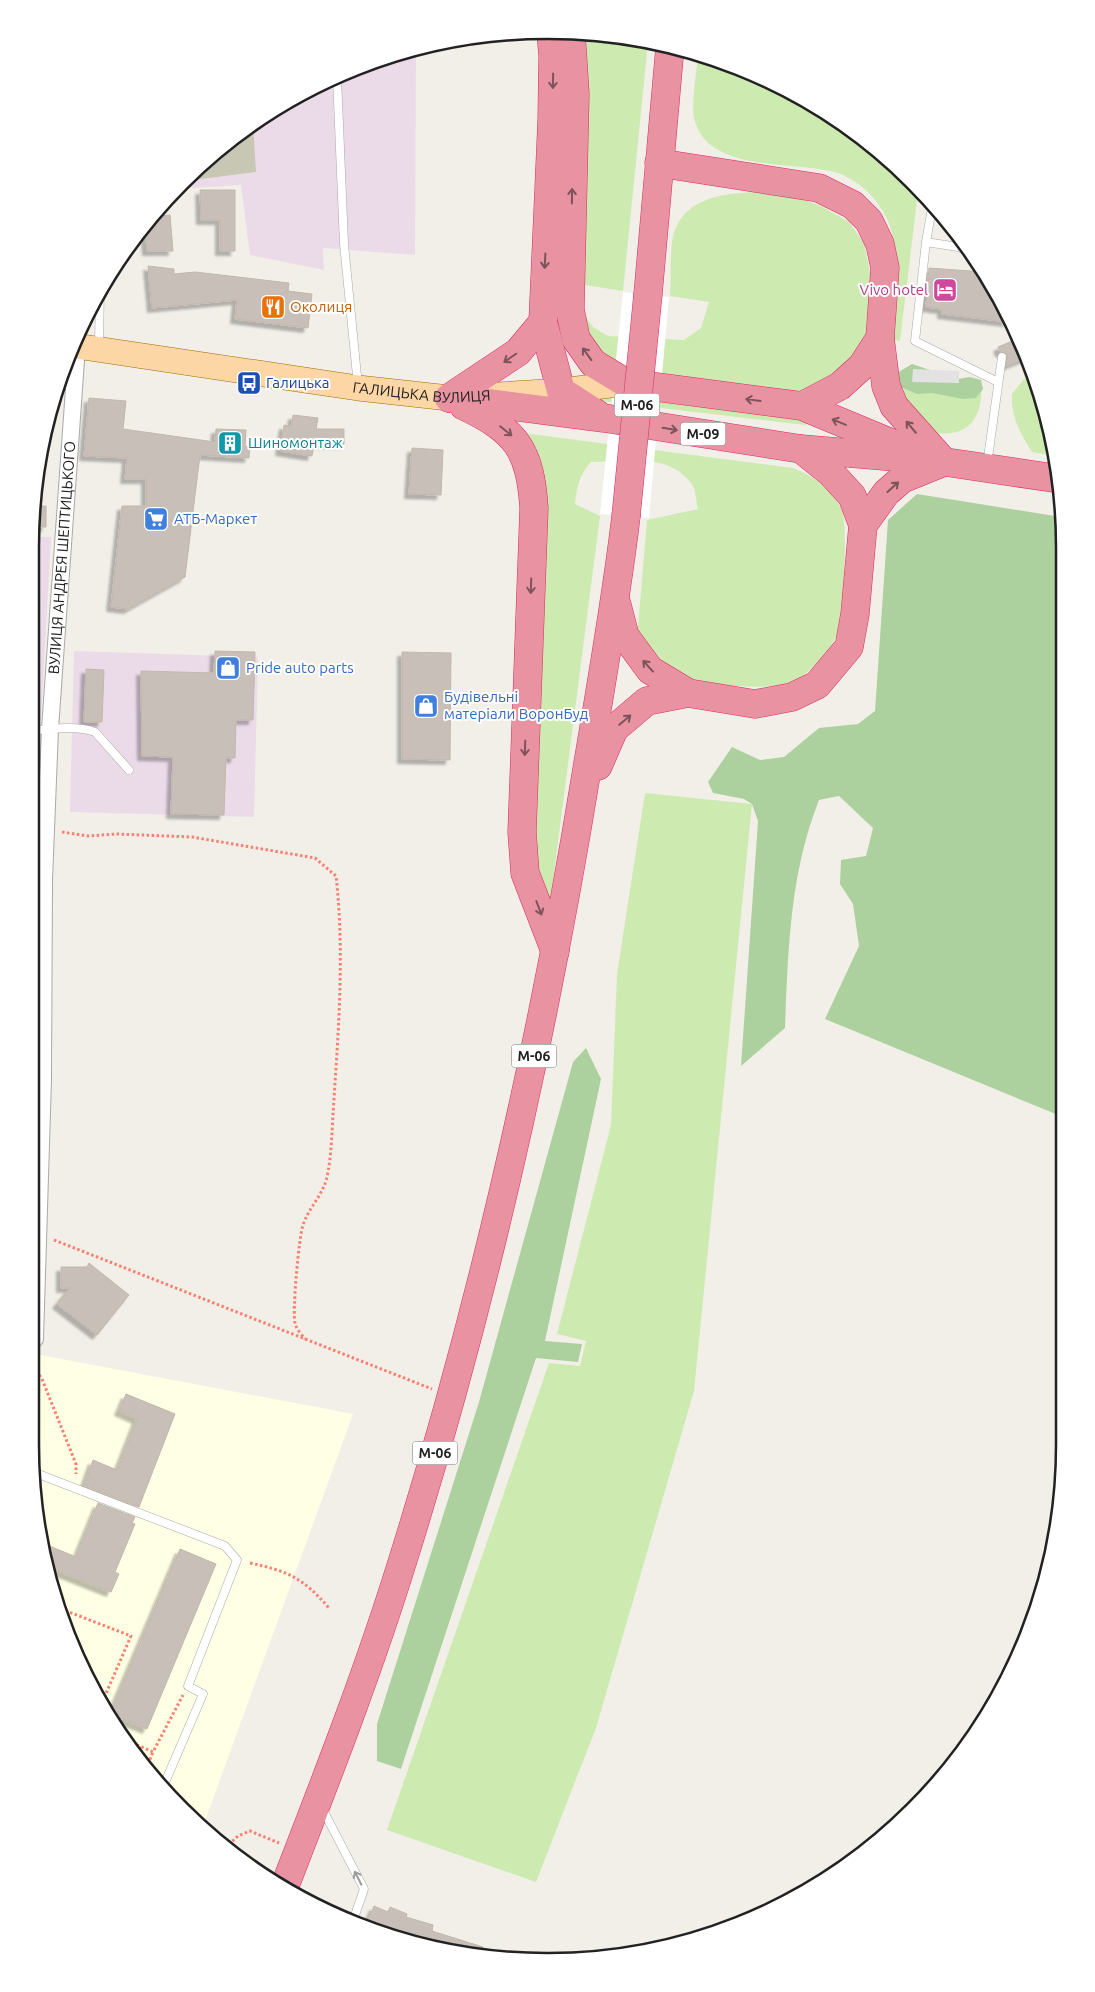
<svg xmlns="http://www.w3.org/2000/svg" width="1095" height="1992" font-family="Ubuntu,sans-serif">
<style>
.industrial{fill:#ebdbe8}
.education{fill:#ffffe5}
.construction{fill:#c7c7b4}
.grass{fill:#cdebb0}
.forest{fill:#add19e}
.parking{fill:#e2e2e2}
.pier{fill:#fff}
.building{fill:#c7bfb8;stroke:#c4b6ab;filter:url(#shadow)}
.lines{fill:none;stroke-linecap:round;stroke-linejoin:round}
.lane-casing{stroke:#a9a9a9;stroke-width:9}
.street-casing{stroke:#a9a9a9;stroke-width:18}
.primary-casing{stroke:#a06b00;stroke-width:26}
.highway-casing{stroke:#dc2a67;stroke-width:29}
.path{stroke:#fa8072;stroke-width:3;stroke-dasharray:2.5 2.5;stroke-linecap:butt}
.lane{stroke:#fff;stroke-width:8}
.street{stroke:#fff;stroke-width:16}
.primary{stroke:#fcd6a4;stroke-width:25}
.highway{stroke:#e892a2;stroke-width:28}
.highway-bridge-casing{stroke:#dc2a67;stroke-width:29;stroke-linecap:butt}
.highway-bridge{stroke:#e892a2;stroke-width:28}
.oneway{stroke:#7b545c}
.oneway2{stroke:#9c9c9c}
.labels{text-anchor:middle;stroke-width:4;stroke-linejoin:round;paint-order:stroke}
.shield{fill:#fff;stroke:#646464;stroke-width:1}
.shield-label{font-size:14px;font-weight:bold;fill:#222}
.hotel-label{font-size:15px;fill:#b23c85;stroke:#fff;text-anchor:end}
.food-label{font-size:15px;fill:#c56008;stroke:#fff;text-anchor:start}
.transit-label{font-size:15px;fill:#164399;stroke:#fff;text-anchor:start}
.street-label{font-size:15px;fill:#222;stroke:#fff}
.culture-label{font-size:15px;fill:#0d838f;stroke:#fff;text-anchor:start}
.shop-label{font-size:15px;fill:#366cbe;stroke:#fff;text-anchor:start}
.rim{fill:none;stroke:#222;stroke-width:2.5}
</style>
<defs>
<filter id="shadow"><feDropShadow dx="-4.5" dy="4.5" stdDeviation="1" flood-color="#0004"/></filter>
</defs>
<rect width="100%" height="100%" fill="#f2efe9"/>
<g class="industrial">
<path d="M416 47 415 255 323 248 324 270 250 255 241 185 177 189 232 137 318 84Z"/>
<path d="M31 537H51L41 720 31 722Z"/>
<path d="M74 651 258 657 254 817 70 812Z"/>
</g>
<path class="education" d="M30 1353 353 1414 202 1829 137 1760 99 1703 58 1611 40 1545 30 1445Z"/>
<path class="construction" d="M253 124 256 172 185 181 232 137Z"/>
<g class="grass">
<path d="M579 33 615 34 648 42 623 291 579 284Z"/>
<path d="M698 54 714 57 806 99 889 159 918 192 900 341 889 339C891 306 900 257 890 226 882 203 861 181 838 173 797 160 707 175 694 118 691 105 697 69 698 54Z"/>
<path d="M758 192 794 196 821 206 849 222 864 243 871 277 867 337 850 366 817 388 793 393 636 374 614 367 587 339 578 306 593 327 608 336 684 340 701 328 709 302 670 296C671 278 670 259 672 242 679 198 722 193 758 192Z"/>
<path d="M1034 373 1037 381 1055 456 1032 452C1020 433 1011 417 1012 394L1023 380Z"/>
<path d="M981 383C983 405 977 430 951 433 946 434 937 434 932 431 924 426 907 403 903 394L905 384Z"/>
<path d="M593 396 658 397 810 421 805 425 602 401Z"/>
<path d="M523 433 793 468C814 476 830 488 841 508 849 522 843 614 838 632 834 646 810 673 796 680 778 689 745 687 725 685 706 683 678 684 663 671 653 661 645 649 637 638L647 520 698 509C696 502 696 489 691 483 668 452 625 462 591 462 579 475 577 487 575 504L600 516 550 904 537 874 532 843Z"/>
<path d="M645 793 752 804 694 1391 596 1728 536 1882 387 1830 549 1363 580 1366 586 1341 557 1334 611 1125 617 974Z"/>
</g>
<g class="forest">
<path d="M912 364 957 379 970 377 981 380 983 389 976 398 963 399 932 393 917 394 898 386 897 373Z"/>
<path d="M917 494 1061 517 1063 1117 825 1019 859 946 853 904 840 884 841 860 866 856 873 828 839 796 819 800C790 873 788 950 785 1028L741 1066 758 821 752 804 744 799 713 793 708 782 732 747 760 760 784 757 819 728 858 724 875 711 888 520Z"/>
<path d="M586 1048 601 1079 545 1341 582 1344 578 1362 536 1358 401 1769 377 1761V1724L479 1402 573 1062Z"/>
</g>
<path class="parking" d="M913 369 959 371V383L912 382Z"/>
<path class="pier" d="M623 292 669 297 649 518 600 514Z"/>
<g class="building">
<path d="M200 190H235V251H220V220H201Z"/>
<path d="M170 215 173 251H147L145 225 151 217Z"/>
<path d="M148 266 174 269V274L195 272 289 283 288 291 312 294 308 328 235 319 237 300 152 308Z"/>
<path d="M929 268 984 272 1008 322 942 314V309L926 307Z"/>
<path d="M1017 339 1026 358 1006 366 1007 354 1000 352 998 347Z"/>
<path d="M89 398 126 401 123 429 215 442 216 429 246 430 245 446 250 447 249 458 200 455 185 577 128 609 111 607 122 506H146V479H125L127 458 84 456Z"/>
<path d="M293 415 318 418 316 429H344V444H314L312 456 280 451 284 425 292 426Z"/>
<path d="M412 448 443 450 441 495 409 494Z"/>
<path d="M32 506H46V527H31Z"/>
<path d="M215 651 255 652 253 720H236L235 758H226L224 815 171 814 173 757 142 756 141 671 214 673Z"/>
<path d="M402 652 451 653 450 760 402 759Z"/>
<path d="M86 669 104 670 102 722H84Z"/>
<path d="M89 1263 129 1295 97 1335 57 1304 70 1288H61V1267H87Z"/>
<path d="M126 1394 175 1414 139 1507 84 1485 93 1460 117 1470 137 1419 119 1411Z"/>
<path d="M98 1503 135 1517 132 1523 135 1524 115 1572 119 1574 111 1592 45 1566 40 1545V1542L76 1557Z"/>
<path d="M180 1549 216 1564 147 1729 110 1714Z"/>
<path d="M374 1906 388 1912 390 1907 407 1914 406 1917 433 1925 432 1931 483 1947 481 1956 414 1944 365 1928Z"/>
</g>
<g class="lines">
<defs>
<g id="lane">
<path d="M337 77 344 244 358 386"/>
<path d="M932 208 926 242 958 247 971 252"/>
<path d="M926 242 915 341 998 382"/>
<path d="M99 345 100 287"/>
<path d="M987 465 1002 357"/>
<path d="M31 731C50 729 76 725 95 732L129 770"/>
<path d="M31 880H44"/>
<path d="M30 1079H43"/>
<path d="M33 1472 225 1546 237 1560 188 1686 203 1694 163 1787"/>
<path d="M322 1808 364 1889 352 1924"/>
</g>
<g id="street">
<path id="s1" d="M35 1339 43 1079 44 880 50 729 77 346"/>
</g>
<g id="primary">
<path id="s2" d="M76 346 358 388 449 398 561 391 626 383"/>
</g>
<g id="highway">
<path d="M551 32 553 56 552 121 543 322 561 391 597 414"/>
<path d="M571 33 575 94 570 310 576 339 593 363 626 383 802 406 932 460"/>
<path d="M659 163 819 188 853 205 869 221 880 244 885 268 880 338 886 386 894 406 943 461"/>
<path d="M648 294 670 47"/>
<path d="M449 398 604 418 801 449 932 460 1060 479"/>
<path d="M449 398 518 352 543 322"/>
<path d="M464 406C517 431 530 450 534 508L522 832 525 873 555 951"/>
<path d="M802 406 840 386 862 366 880 338"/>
<path d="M863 525 886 493 902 479 939 464"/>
<path d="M617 605 625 636 650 670 688 693"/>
<path d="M598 766 614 729 647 701 688 693 755 704 792 697 817 685 849 647 855 614 863 525 852 496 831 473 801 449"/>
<path d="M284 1888C325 1782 367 1675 401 1566 483 1306 543 1039 587 769 601 685 616 601 626 516"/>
</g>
</defs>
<use href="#lane" class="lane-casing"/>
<use href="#street" class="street-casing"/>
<use href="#primary" class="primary-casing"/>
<use href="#highway" class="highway-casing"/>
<g class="path">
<path d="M62 832 88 836 116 834 192 837 315 858 336 876C345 955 338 1035 333 1114 332 1132 331 1171 324 1186 318 1200 308 1210 303 1225 299 1236 292 1313 295 1323 296 1329 302 1335 305 1339"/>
<path d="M54 1240 432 1389"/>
<path d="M30 1363 42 1379 76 1464V1474"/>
<path d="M250 1563C288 1571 303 1578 329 1608"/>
<path d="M56 1607 131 1636 101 1705"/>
<path d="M123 1739 153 1752 183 1695"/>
<path d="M130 1748H141"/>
<path d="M146 1769 153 1752"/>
<path d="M213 1839 226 1846"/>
<path d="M225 1848 238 1836 250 1831 279 1843"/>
</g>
<use href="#lane" class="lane"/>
<use href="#street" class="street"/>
<use href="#primary" class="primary"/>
<use href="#highway" class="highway"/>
<defs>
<path id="highway-bridge" d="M626 516 648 294"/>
</defs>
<use href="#highway-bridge" class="highway-bridge-casing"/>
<use href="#highway-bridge" class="highway-bridge"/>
</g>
<defs><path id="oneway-shaft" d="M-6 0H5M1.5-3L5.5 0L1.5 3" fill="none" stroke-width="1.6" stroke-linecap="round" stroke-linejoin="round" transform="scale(1.25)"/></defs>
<g class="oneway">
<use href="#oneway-shaft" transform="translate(553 81) rotate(91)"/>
<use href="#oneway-shaft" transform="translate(572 196) rotate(-89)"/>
<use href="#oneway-shaft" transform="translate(545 261) rotate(93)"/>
<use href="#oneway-shaft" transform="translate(587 354) rotate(-126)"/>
<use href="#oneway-shaft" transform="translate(510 358) rotate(145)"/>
<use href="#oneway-shaft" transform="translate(753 400) rotate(-172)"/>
<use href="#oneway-shaft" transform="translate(839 422) rotate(-158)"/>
<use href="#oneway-shaft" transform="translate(911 427) rotate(-130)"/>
<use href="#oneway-shaft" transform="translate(670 429) rotate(9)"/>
<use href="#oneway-shaft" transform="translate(506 431) rotate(39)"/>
<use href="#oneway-shaft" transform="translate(893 487) rotate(-42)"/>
<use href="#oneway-shaft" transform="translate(531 586) rotate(92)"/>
<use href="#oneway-shaft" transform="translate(648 666) rotate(-132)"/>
<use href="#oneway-shaft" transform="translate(625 720) rotate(-40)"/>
<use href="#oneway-shaft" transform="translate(525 748) rotate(92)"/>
<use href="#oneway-shaft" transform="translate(539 908) rotate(69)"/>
</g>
<use class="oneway2" href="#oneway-shaft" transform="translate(358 1878) rotate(-117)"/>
<defs>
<symbol id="hotel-square" viewBox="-11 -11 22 22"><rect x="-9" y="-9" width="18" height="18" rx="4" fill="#d1479c" stroke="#fff"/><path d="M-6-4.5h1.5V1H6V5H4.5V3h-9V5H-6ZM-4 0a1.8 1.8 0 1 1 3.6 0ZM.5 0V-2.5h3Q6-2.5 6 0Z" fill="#fff"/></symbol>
<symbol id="restaurant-square" viewBox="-11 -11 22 22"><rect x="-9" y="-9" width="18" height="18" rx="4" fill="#e8710a" stroke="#fff"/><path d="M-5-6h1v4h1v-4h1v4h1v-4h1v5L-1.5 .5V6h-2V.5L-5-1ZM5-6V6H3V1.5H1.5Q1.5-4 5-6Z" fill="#fff"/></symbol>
<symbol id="bus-square" viewBox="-11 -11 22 22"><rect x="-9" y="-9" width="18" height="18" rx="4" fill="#1a4fb4" stroke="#fff"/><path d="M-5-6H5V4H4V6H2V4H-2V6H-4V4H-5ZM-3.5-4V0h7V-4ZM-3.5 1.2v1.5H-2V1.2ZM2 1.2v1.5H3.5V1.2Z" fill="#fff"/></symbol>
<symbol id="building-square" viewBox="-11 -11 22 22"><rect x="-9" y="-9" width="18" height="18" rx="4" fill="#0f9aa8" stroke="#fff"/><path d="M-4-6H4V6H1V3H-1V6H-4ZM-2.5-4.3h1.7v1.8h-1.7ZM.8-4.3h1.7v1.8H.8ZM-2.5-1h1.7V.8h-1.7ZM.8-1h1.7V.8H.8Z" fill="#fff"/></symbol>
<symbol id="supermarket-square" viewBox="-11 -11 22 22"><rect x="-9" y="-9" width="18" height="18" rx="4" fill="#3f7fe0" stroke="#fff"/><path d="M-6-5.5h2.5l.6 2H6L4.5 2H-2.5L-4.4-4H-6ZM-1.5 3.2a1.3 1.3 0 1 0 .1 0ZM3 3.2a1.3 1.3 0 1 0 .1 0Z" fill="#fff"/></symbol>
<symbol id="shop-square" viewBox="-11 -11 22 22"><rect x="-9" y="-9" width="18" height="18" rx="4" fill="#3f7fe0" stroke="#fff"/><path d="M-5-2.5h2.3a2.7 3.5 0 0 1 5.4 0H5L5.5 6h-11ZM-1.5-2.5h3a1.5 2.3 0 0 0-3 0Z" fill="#fff"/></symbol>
</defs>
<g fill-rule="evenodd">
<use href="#hotel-square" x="931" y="276" width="28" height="28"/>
<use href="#restaurant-square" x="259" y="293" width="28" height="28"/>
<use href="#bus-square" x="235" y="369" width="28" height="28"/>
<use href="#building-square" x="216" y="429" width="28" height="28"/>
<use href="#supermarket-square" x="142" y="505" width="28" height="28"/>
<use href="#shop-square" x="214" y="654" width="28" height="28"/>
<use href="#shop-square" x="412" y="692" width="28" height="28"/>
</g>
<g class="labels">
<g class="shield">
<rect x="614.5" y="393.5" width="45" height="23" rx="4"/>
<rect x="680.5" y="422.5" width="45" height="23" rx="4"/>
<rect x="511.5" y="1044.5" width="45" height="23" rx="4"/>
<rect x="412.5" y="1441.5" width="45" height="23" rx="4"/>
</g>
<g class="shield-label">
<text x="637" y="410">М-06</text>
<text x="703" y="439">М-09</text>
<text x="534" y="1061">М-06</text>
<text x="435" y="1458">М-06</text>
</g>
<g class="hotel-label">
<text x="928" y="295">Vivo hotel</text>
</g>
<g class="food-label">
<text x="290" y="312">Околиця</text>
</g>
<g class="transit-label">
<text x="266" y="388">Галицька</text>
</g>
<g class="street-label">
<text dy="5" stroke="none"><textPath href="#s2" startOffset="349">ГАЛИЦЬКА ВУЛИЦЯ</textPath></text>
<text dy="5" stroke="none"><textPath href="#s1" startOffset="782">ВУЛИЦЯ АНДРЕЯ ШЕПТИЦЬКОГО</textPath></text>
</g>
<g class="culture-label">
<text x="248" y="448">Шиномонтаж</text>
</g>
<g class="shop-label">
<text x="174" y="524">ATБ-Маркет</text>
<text x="246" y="673">Pride auto parts</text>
<text x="444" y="702">Будівельні<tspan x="444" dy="17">матеріали ВоронБуд</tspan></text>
</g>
</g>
<path d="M0 0H1095V1992H0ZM547 39H548A508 508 0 0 1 1056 547V1445A508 508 0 0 1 548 1953H547A508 508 0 0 1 39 1445V547A508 508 0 0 1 547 39Z" fill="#fff" fill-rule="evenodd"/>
<path class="rim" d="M547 39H548A508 508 0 0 1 1056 547V1445A508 508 0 0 1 548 1953H547A508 508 0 0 1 39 1445V547A508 508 0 0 1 547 39Z"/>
</svg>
